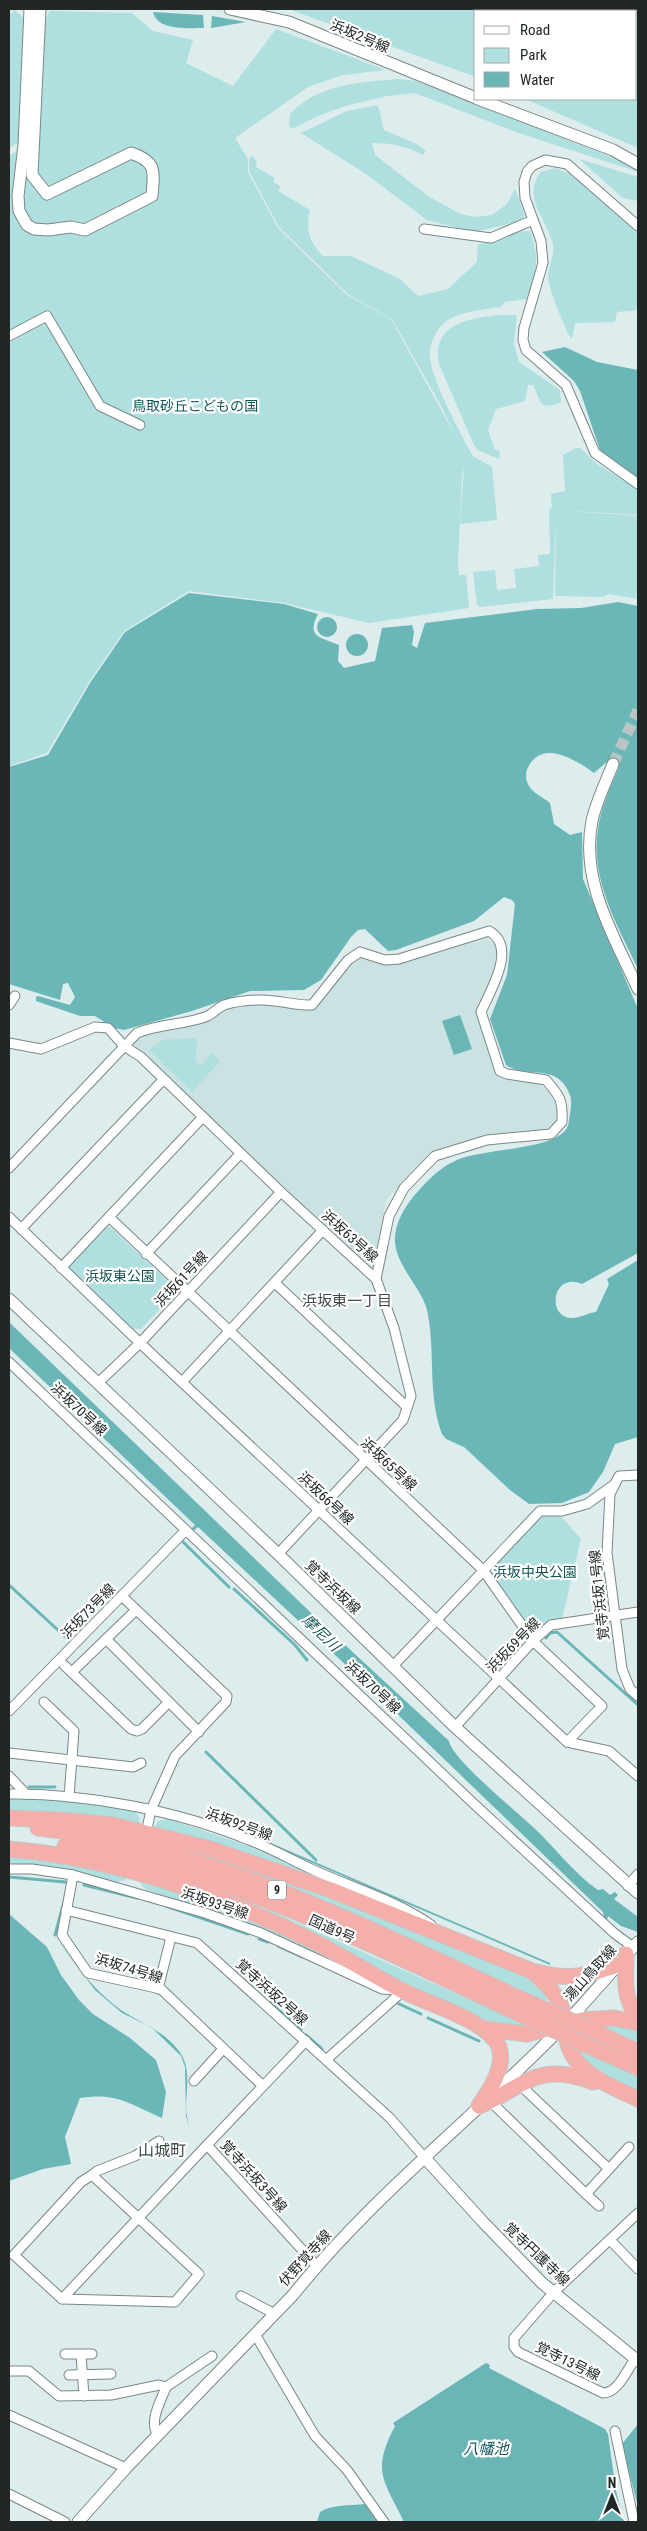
<svg xmlns="http://www.w3.org/2000/svg" width="647" height="2531" font-family="'Roboto Condensed','Noto Sans JP',sans-serif">
<style>
.built{fill:#cae3e2}
.green{fill:#afdfdf}
.forest{fill:#6bb7b7}
.water{fill:#6ab6b6}
.lines{fill:none;stroke-linecap:round;stroke-linejoin:round}
.stream{stroke:#6ab6b6;stroke-width:3}
.secondary-tunnel{stroke:#b7c5c5;stroke-width:11;stroke-dasharray:11 5.5;stroke-linecap:butt}
.street-casing{stroke:#7a8787;stroke-width:11}
.secondary-casing{stroke:#7a8787;stroke-width:13}
.highway-casing{stroke:#c5c7c7;stroke-width:17}
.street{stroke:#fff;stroke-width:9}
.secondary{stroke:#fff;stroke-width:11}
.highway{stroke:#f5afaa;stroke-width:15}
.highway-bridge-casing{stroke:#c5c7c7;stroke-width:17;stroke-linecap:butt}
.highway-bridge{stroke:#f5afaa;stroke-width:15}
.labels{text-anchor:middle;stroke-width:4.5;stroke-linejoin:round;paint-order:stroke}
.shield{fill:#fff;stroke:#646868;stroke-width:1}
.shield-label{font-size:12px;font-weight:bold;fill:#212727}
.street-label{font-size:14px;fill:#212727;stroke:#fff}
.park-label{font-size:14px;fill:#125555;stroke:#fff}
.neighbourhood-label{font-size:15px;fill:#3e4b4b;stroke:#fff}
.water-label{font-size:15px;font-style:italic;fill:#155757;stroke:#fff}
.quarter-label{font-size:16px;fill:#3e4b4b;stroke:#fff}
</style>
<rect width="100%" height="100%" fill="#ddecec"/>
<path class="built" d="M484 937 497 945 498 963 478 1012 498 1074 534 1082 552 1092 560 1107 557 1118 550 1130 486 1136 440 1148 433 1153 386 1200 374 1269 371 1270 135 1047 134 1042 137 1036 226 1009 266 1003 297 1008 323 998 357 957 364 956 375 960Z"/>
<g class="green">
<path d="M13 9 24 18 18 143 9 148V13H13Z"/>
<path d="M288 9H638V148L525 99H636V11H476V77Z"/>
<path d="M50 11 132 13 153 31 193 40 186 63 233 86 276 29 386 70 343 75 308 87 235 138 248 159V172L278 228 347 295 391 319 456 437 439 402 392 319 349 295 279 227 249 171V158L253 156 257 162 256 167 275 178 273 182 281 186 278 191 310 210C305 228 309 243 323 256H351L400 279 418 296 448 289 477 262 478 244C496 242 513 230 530 231 540 258 537 273 527 299L504 302 501 307C482 310 453 311 440 327 434 335 429 346 430 356 431 380 457 425 468 448L473 456 492 467 497 520 460 524 464 467 462 475 458 562 459 575H466L469 608 369 623 284 603 189 591 124 631 89 682 47 753 9 766V156L17 151 36 152 38 166 44 22Z"/>
<path d="M399 79 416 81 638 167V172L516 132 415 93 387 96 349 105 320 115 292 129 289 125 290 114C318 84 360 82 399 79Z"/>
<path d="M378 105 384 130 417 144 426 151 423 155C406 146 392 143 372 143L375 155 428 196 460 214 476 217 492 215 507 204 515 189 525 216 516 222 475 232 427 220 366 174 301 133 347 111Z"/>
<path d="M579 159 638 177V201L623 198Z"/>
<path d="M555 168 580 178 638 234V310L617 312 615 322 575 323 572 339C566 333 548 286 548 278 548 266 555 256 553 244 547 219 521 198 541 172Z"/>
<path d="M498 315H517L514 344 519 362 560 390 561 402C539 412 541 400 533 385H528L525 401 496 409 488 430 495 450 500 451 499 459 478 450 474 445 439 364C431 324 468 319 498 315Z"/>
<path d="M576 448H580L597 464 638 489V515L555 510 638 516V599L609 594 603 597 555 596 556 516 553 599 480 607 477 605 473 572 495 570 497 590 516 588 514 569 539 566 538 555 550 554 549 509 552 508 551 494 565 491 563 455Z"/>
<path d="M195 1038 198 1040 196 1049V1062L202 1065 212 1053 220 1061 192 1092 149 1050 162 1040Z"/>
<path d="M104 1227H110L173 1286V1295L141 1329H133L70 1270V1263Z"/>
<path d="M543 1514H559L581 1539 562 1619 545 1623 538 1631 532 1630 489 1573V1566L537 1517Z"/>
<path d="M9 1798 71 1800 133 1810 139 1817 140 1825 154 1828 158 1821 168 1819 243 1844 343 1888 292 1871 9 1812Z"/>
<path d="M164 1842 253 1867 430 1935 533 1980 545 1992 547 2002 309 1894 247 1870Z"/>
<path d="M9 1854C113 1863 214 1897 307 1943 326 1953 351 1962 367 1976L252 1924 147 1890 142 1886 141 1880 128 1876 125 1880 116 1882 68 1871 9 1865Z"/>
<path d="M187 1881 271 1911 526 2025 524 2027 499 2028Z"/>
<path d="M594 2023 638 2027V2042Z"/>
<path d="M574 2047 638 2076V2094C613 2082 591 2070 574 2047Z"/>
</g>
<g class="forest">
<path d="M153 12 203 15 204 28C188 28 157 31 153 12Z"/>
<path d="M212 16 246 22 211 28Z"/>
<path d="M565 347 597 362 638 370V478L600 450 580 391 574 381 542 352Z"/>
<path d="M189 593 284 604 318 614C306 637 320 637 339 645L338 661 344 668 375 661 382 628 412 625 414 632 412 645 417 648 425 623 537 609 581 608 618 602 638 606V969C618 926 590 880 598 829 601 807 611 787 619 767L608 761 594 773C584 765 562 752 549 753 533 753 520 772 529 786 533 793 544 798 550 803L554 824 570 835 582 832 583 879 638 1009V1253L582 1284C552 1271 546 1318 572 1318 580 1318 588 1313 596 1312L609 1284 607 1279 638 1260V1437L615 1444 603 1472 589 1492 562 1503 529 1504 510 1490 464 1447 446 1439 442 1434C427 1395 436 1350 427 1310 421 1287 397 1267 395 1242 394 1221 409 1200 423 1186 431 1177 442 1167 453 1162 478 1148 554 1151 567 1128 569 1124 569 1118 570 1114 571 1108 572 1100 570 1095 557 1061 528 1080 506 1065L490 1019 507 975 515 904 512 900 504 897 474 921 396 950 388 951 365 929 358 930 351 937 321 980 304 990 250 991 192 1011 124 1030 114 1028 95 1016H80L36 1001V997L38 996 70 1005 75 997 68 983 63 984 60 1000 9 984V767L48 755 90 683 125 632Z"/>
<path d="M9 1914 47 1947 61 1975 79 2000 93 2014 130 2038 156 2060 166 2092 162 2118C130 2104 116 2092 80 2098L65 2137 71 2164 43 2169 9 2181Z"/>
<path d="M638 2424V2507L622 2444Z"/>
<path d="M365 2504 378 2522H317L320 2512C332 2504 350 2506 365 2504Z"/>
</g>
<g class="water">
<circle cx="327" cy="627" r="10"/>
<circle cx="357" cy="645" r="11"/>
<path d="M460 1015 472 1049 454 1055 442 1021Z"/>
<path d="M9 1322 332 1633 449 1741C452 1759 515 1810 533 1827 555 1847 573 1873 598 1890L603 1889 610 1895 615 1892 618 1895 614 1899 638 1917V1932L621 1926 608 1916 607 1920 604 1918 603 1912 364 1682 198 1527 193 1531 192 1528 195 1525 9 1348Z"/>
<path d="M160 1806 226 1825 266 1841 550 1963V1965L236 1830Z"/>
<path d="M40 1918C67 1952 92 1993 129 2015 148 2026 175 2038 184 2060 190 2075 186 2094 186 2109 187 2121 191 2132 194 2143L186 2116 185 2067 181 2056 151 2027 122 2013 95 1990Z"/>
<path d="M486 2363 490 2365 489 2368 605 2429 608 2434 616 2491 624 2522H404C384 2480 371 2472 395 2426L393 2423Z"/>
</g>
<g class="lines">
<g class="stream">
<path d="M182 1541 229 1587"/>
<path d="M9 1585 72 1643"/>
<path d="M234 1589 295 1645 307 1660"/>
<path d="M546 1638 550 1633 557 1632 638 1705"/>
<path d="M206 1752 316 1860"/>
<path d="M29 1787H55"/>
<path d="M9 1877 65 1882"/>
<path d="M84 1885 137 1898"/>
<path d="M166 1906 248 1934"/>
<path d="M55 1935 64 1902"/>
<path d="M259 1939 268 1942"/>
<path d="M278 1946 302 1957"/>
<path d="M234 1971 263 1997"/>
<path d="M270 2002 301 2030"/>
<path d="M397 2003 421 2014"/>
<path d="M428 2018 479 2041"/>
<path d="M306 2035 322 2049"/>
</g>
<path class="secondary-tunnel" d="M613 764 638 710"/>
<defs>
<g id="street">
<path d="M638 226 567 164 545 160 532 166 527 172 524 182 525 198 541 241 543 263 524 328 523 340 526 350 566 385 595 453 638 484"/>
<path d="M424 229 491 238 533 220"/>
<path d="M9 336 47 316 100 406 140 425"/>
<path d="M9 1005 15 996"/>
<path d="M9 1043 41 1049 95 1027 108 1028 124 1046 141 1057 281 1192 376 1279 394 1328 411 1396 403 1420 278 1554"/>
<path d="M9 1168 137 1033C159 1024 182 1025 205 1017 212 1015 217 1008 224 1005 234 1002 248 1000 259 1000 278 999 294 1006 312 1005L348 960 360 952 385 960 399 959 489 931C518 947 490 991 481 1012L500 1071 507 1074 546 1080C560 1096 563 1100 562 1122L551 1134 487 1140 435 1156 404 1188 389 1216 376 1279"/>
<path d="M9 1217 140 1343 567 1742 609 1751 638 1776"/>
<path d="M109 1217 483 1570 533 1641 602 1706 567 1742"/>
<path d="M21 1229 163 1080"/>
<path d="M146 1254 240 1154"/>
<path d="M61 1268 202 1118"/>
<path d="M275 1283 407 1407"/>
<path d="M9 1362 473 1803 614 1933 633 1947"/>
<path d="M182 1382 323 1230"/>
<path d="M98 1383 140 1343 281 1192"/>
<path d="M638 1475 619 1476 610 1494 607 1553 622 1669 630 1689 638 1696"/>
<path d="M126 1600 227 1696 226 1702 175 1756 151 1810 148 1824"/>
<path d="M106 1639 199 1732"/>
<path d="M64 1665 131 1729 137 1731 142 1729 169 1702"/>
<path d="M393 1666 540 1511H562L587 1504 615 1484"/>
<path d="M72 1672 136 1610"/>
<path d="M44 1702 74 1731 69 1797"/>
<path d="M9 1711 186 1530"/>
<path d="M455 1727 533 1641 551 1625 638 1612"/>
<path d="M9 1753 133 1767 141 1763"/>
<path d="M9 1776 26 1794"/>
<path d="M9 1794C85 1793 179 1811 249 1840 273 1849 295 1862 318 1872 356 1889 397 1901 431 1925"/>
<path d="M9 1869H32L73 1875 205 1913 261 1933 382 1989 396 1990"/>
<path d="M73 1875 62 1935 88 1973 161 1989 262 2085"/>
<path d="M628 1886 638 1874"/>
<path d="M66 1910 197 1943 390 2118 424 2157"/>
<path d="M158 1989 171 1937"/>
<path d="M306 2041 207 2145 316 2265"/>
<path d="M327 2059 403 1991"/>
<path d="M194 2081 223 2049"/>
<path d="M519 2084 609 2169 629 2147"/>
<path d="M490 2101 586 2194 609 2169"/>
<path d="M92 2175 199 2274 175 2302 62 2299 14 2255 81 2182Z"/>
<path d="M92 2175 97 2171 135 2156 159 2141"/>
<path d="M586 2194 599 2206"/>
<path d="M610 2240 638 2269"/>
<path d="M241 2296 275 2314"/>
<path d="M62 2299 207 2145"/>
<path d="M255 2334 315 2436 347 2470 384 2522"/>
<path d="M65 2354H92"/>
<path d="M81 2355 84 2396"/>
<path d="M635 2359C627 2370 618 2393 603 2393L518 2352 514 2347V2338L554 2292 638 2213"/>
<path d="M9 2371H29L59 2396 111 2395 159 2385 166 2387C161 2401 148 2422 158 2435"/>
<path d="M69 2375 111 2374"/>
<path d="M166 2387 212 2356"/>
<path d="M9 2415 126 2468"/>
<path d="M615 2431 634 2522"/>
<path d="M9 2494 65 2522"/>
</g>
<g id="secondary">
<path d="M30 9 24 145 18 196 19 211 27 225 34 229 48 230 71 227 85 230 152 196C154 171 157 162 131 153L47 194 32 175 40 9"/>
<path d="M230 9 289 22 476 98"/>
<path d="M478 99 613 150 638 164"/>
<path d="M613 764C606 782 596 802 592 821 580 882 614 936 638 989"/>
<path d="M9 1299 278 1554 455 1727 638 1893"/>
<path d="M424 2157 483 2222 542 2283 638 2361"/>
<path d="M78 2522 126 2468 293 2295C373 2195 476 2116 565 2024 590 1997 614 1969 638 1942"/>
</g>
<g id="highway">
<path d="M9 1818 62 1820 113 1825 211 1849 331 1890 532 1971C570 1981 581 1977 617 1965"/>
<path d="M38 1828C213 1846 372 1931 530 2003"/>
<path d="M65 1846C222 1866 382 1950 524 2016"/>
<path d="M9 1849C116 1858 221 1895 317 1943 346 1958 374 1976 403 1991 428 2004 489 2021 499 2047 506 2068 489 2090 479 2106"/>
<path d="M626 1954C626 1976 622 1999 638 2016"/>
<path d="M533 1972C545 1982 559 1997 563 2012 567 2030 564 2045 576 2060 590 2079 617 2089 638 2099"/>
<path d="M485 2029 527 2034 582 2020 614 2018 638 2023"/>
<path d="M590 2029 638 2052"/>
<path d="M584 2044 638 2068"/>
<path d="M479 2106C526 2086 537 2061 593 2082"/>
</g>
</defs>
<use href="#street" class="street-casing"/>
<use href="#secondary" class="secondary-casing"/>
<use href="#highway" class="highway-casing"/>
<use href="#street" class="street"/>
<use href="#secondary" class="secondary"/>
<use href="#highway" class="highway"/>
<defs>
<g id="highway-bridge">
<path d="M530 2003 590 2029"/>
<path d="M524 2016 584 2044"/>
</g>
</defs>
<use href="#highway-bridge" class="highway-bridge-casing"/>
<use href="#highway-bridge" class="highway-bridge"/>
</g>
<g class="labels">
<rect class="shield" x="268" y="1880.5" width="18" height="19" rx="4"/>
<g class="shield-label">
<text x="277" y="1894">9</text>
</g>
<g class="street-label">
<text transform="translate(360 36) rotate(23)" y="5">浜坂2号線</text>
<text transform="translate(350 1236) rotate(42)" y="5">浜坂63号線</text>
<text transform="translate(181 1279) rotate(-47)" y="5">浜坂61号線</text>
<text transform="translate(79 1409) rotate(43)" y="5">浜坂70号線</text>
<text transform="translate(389 1464) rotate(43)" y="5">浜坂65号線</text>
<text transform="translate(326 1498) rotate(43)" y="5">浜坂66号線</text>
<text transform="translate(333 1587) rotate(44)" y="5">覚寺浜坂線</text>
<text transform="translate(599 1595) rotate(-96)" y="5">覚寺浜坂1号線</text>
<text transform="translate(88 1611) rotate(-46)" y="5">浜坂73号線</text>
<text transform="translate(513 1645) rotate(-46)" y="5">浜坂69号線</text>
<text transform="translate(373 1687) rotate(43)" y="5">浜坂70号線</text>
<text transform="translate(239 1824) rotate(20)" y="5">浜坂92号線</text>
<text transform="translate(215 1903) rotate(19)" y="5">浜坂93号線</text>
<text transform="translate(332 1929) rotate(24)" y="5">国道9号</text>
<text transform="translate(129 1968) rotate(17)" y="5">浜坂74号線</text>
<text transform="translate(590 1973) rotate(-48)" y="5">湯山鳥取線</text>
<text transform="translate(272 1992) rotate(42)" y="5">覚寺浜坂2号線</text>
<text transform="translate(254 2176) rotate(48)" y="5">覚寺浜坂3号線</text>
<text transform="translate(537 2254) rotate(44)" y="5">覚寺円護寺線</text>
<text transform="translate(305 2258) rotate(-48)" y="5">伏野覚寺線</text>
<text transform="translate(568 2361) rotate(26)" y="5">覚寺13号線</text>
</g>
<g class="park-label">
<text x="195" y="411">鳥取砂丘こどもの国</text>
<text x="120" y="1281">浜坂東公園</text>
<text x="535" y="1577">浜坂中央公園</text>
</g>
<g class="neighbourhood-label">
<text x="347" y="1306">浜坂東一丁目</text>
</g>
<g class="water-label">
<text transform="translate(321 1633) rotate(44)" y="5">摩尼川</text>
<text x="486" y="2454">八幡池</text>
</g>
<g class="quarter-label">
<text x="162" y="2156">山城町</text>
</g>
</g>
<rect width="647" height="2531" fill="none" stroke="#212727" stroke-width="20"/>
<rect x="474" y="10" width="162" height="90" fill="#ffffff" stroke="#a6a9a9"/>
<rect x="484" y="26" width="25" height="8" fill="#ffffff" stroke="#a6a9a9"/>
<text x="520" y="35" font-size="15" fill="#212727">Road</text>
<rect x="484" y="48" width="25" height="15" fill="#afdfdf" stroke="#a6a9a9"/>
<text x="520" y="60" font-size="15" fill="#212727">Park</text>
<rect x="484" y="72" width="25" height="15" fill="#6ab6b6" stroke="#a6a9a9"/>
<text x="520" y="85" font-size="15" fill="#212727">Water</text>
<g transform="translate(612 2496)" stroke="#ffffff" stroke-width="4" paint-order="stroke">
<path d="M0-4L9 19L0 12L-9 19Z" fill="#212727"/>
<text y="-8" font-size="14" font-weight="bold" text-anchor="middle" fill="#212727">N</text>
</g>
</svg>
